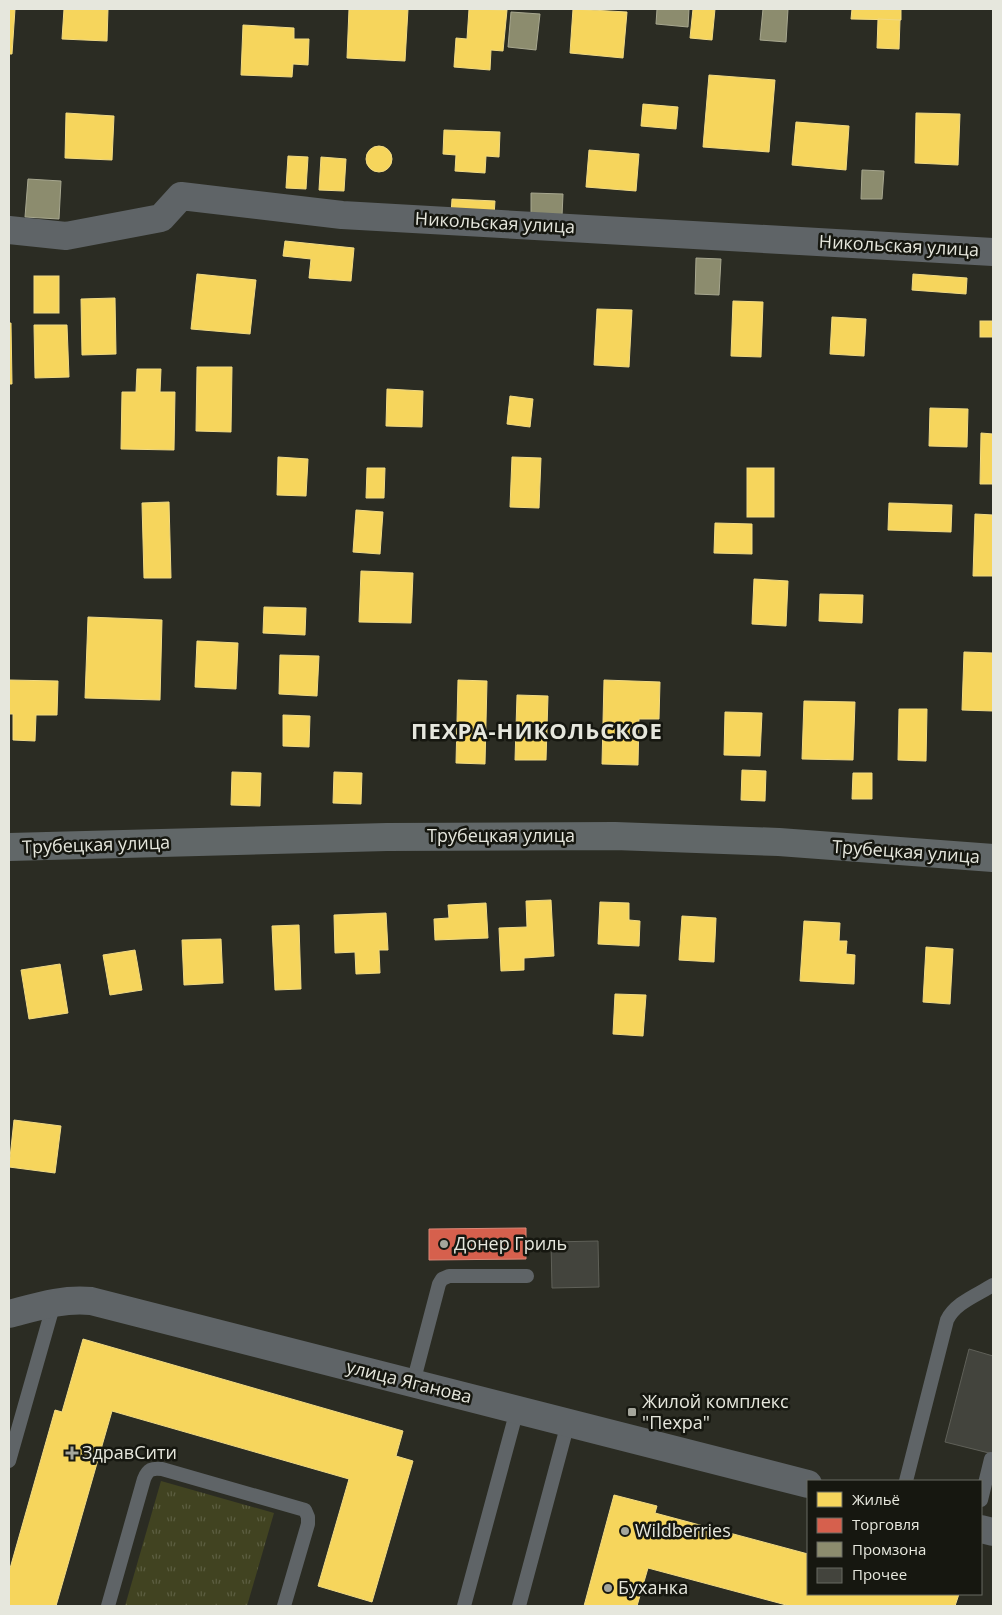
<svg xmlns="http://www.w3.org/2000/svg" width="1002" height="1615" font-family="'Open Sans',sans-serif">
<style>
.grass{fill:url(#grass-tufts)}
.homes{fill:#f6d55c;stroke:#f1da83}
.shops{fill:#d6604d;stroke:#db8878}
.industry{fill:#8c8c6e;stroke:#a7a78f}
.building{fill:#43443d;stroke:#5f6058}
.lines{fill:none;stroke-linecap:round;stroke-linejoin:round}
.lane{stroke:#5f6467;stroke-width:14}
.street{stroke:#5f6467;stroke-width:28}
.secondary{stroke:#616768;stroke-width:28}
.poi-dot{fill:#a5a69c;stroke:#161710;stroke-width:2}
.labels{text-anchor:middle;stroke-width:5;stroke-linejoin:round;paint-order:stroke}
.street-label{font-size:18px;fill:#e6e7dd;stroke:#161710}
.poi-label{font-size:18px;fill:#e6e7dd;stroke:#161710;text-anchor:start}
.district-label{font-size:22px;font-weight:bold;letter-spacing:1px;fill:#e6e7dd;stroke:#161710}
</style>
<defs>
<pattern id="grass-tufts" width="24" height="20" patternUnits="userSpaceOnUse" patternTransform="scale(1.25)"><rect width="24" height="20" fill="#414321"/><path d="M3 7l-1-3M5 7V3M7 7l1-3M15 17l-1-3M17 17v-4M19 17l1-3" fill="none" stroke="#5c5e41"/></pattern>
</defs>
<rect width="100%" height="100%" fill="#2b2c23"/>
<path class="grass" d="M161 1481 274 1513 247 1606H125Z"/>
<g class="homes">
<path d="M9 9H15L12 54H9Z"/>
<path d="M64 9H108L107 41 62 39Z"/>
<path d="M349 9H408L405 61 347 58Z"/>
<path d="M469 9 507 10 503 51 491 50 490 70 454 67 456 38 467 39Z"/>
<path d="M573 9 627 12 623 58 570 53Z"/>
<path d="M693 9H715L712 40 690 38Z"/>
<path d="M852 9H901V20L851 19Z"/>
<path d="M878 19 900 20 899 49 877 48Z"/>
<path d="M243 25 294 28V39H309L308 65 293 64 292 77 241 75Z"/>
<path d="M709 75 775 80 769 152 703 147Z"/>
<path d="M643 104 678 107 676 129 641 126Z"/>
<path d="M66 113 114 116 112 160 65 158Z"/>
<path d="M916 113 960 114 958 165 915 163Z"/>
<path d="M796 122 849 126 846 170 792 165Z"/>
<path d="M444 130 500 132 499 157 486 156 485 173 455 171 456 155 443 154Z"/>
<circle cx="379" cy="159" r="13"/>
<path d="M589 150 639 154 636 191 586 187Z"/>
<path d="M288 156 308 157 306 189 286 188Z"/>
<path d="M321 157 346 159 344 191 319 190Z"/>
<path d="M452 199 495 201 494 216 451 214Z"/>
<path d="M285 241 354 248 351 281 309 278 311 259 283 256Z"/>
<path d="M197 274 256 280 250 334 191 329Z"/>
<path d="M913 274 967 278 966 294 912 290Z"/>
<rect x="34" y="276" width="25" height="37"/>
<path d="M115 298 116 354 82 355 81 299Z"/>
<path d="M733 301 763 302 761 357 731 356Z"/>
<path d="M597 309 632 310 629 367 594 365Z"/>
<path d="M832 317 866 319 864 356 830 354Z"/>
<rect x="980" y="321" width="13" height="16"/>
<path d="M9 323H11L12 384H9Z"/>
<path d="M34 325H67L69 377 35 378Z"/>
<path d="M197 367H232L231 432 196 431Z"/>
<path d="M137 369H161L160 392H175L174 450 121 449 122 392H136Z"/>
<path d="M387 389 423 391 422 427 386 426Z"/>
<path d="M510 396 533 399 530 427 507 424Z"/>
<path d="M930 408 968 409 967 447 929 446Z"/>
<path d="M981 433 993 434V484H980Z"/>
<path d="M278 457 308 459 306 496 277 495Z"/>
<path d="M512 457 541 458 539 508 510 507Z"/>
<path d="M367 468H385L384 498H366Z"/>
<rect x="747" y="468" width="27" height="49"/>
<path d="M169 502 171 578H144L142 503Z"/>
<path d="M889 503 952 505 951 532 888 530Z"/>
<path d="M356 510 383 512 380 554 353 552Z"/>
<path d="M975 514 993 515V576H973Z"/>
<path d="M715 523 752 524V554L714 553Z"/>
<path d="M361 571 413 573 411 623 359 622Z"/>
<path d="M754 579 788 581 786 626 752 624Z"/>
<path d="M820 594 863 595 862 623 819 621Z"/>
<path d="M264 607 306 608 305 635 263 633Z"/>
<path d="M88 617 162 620 160 700 85 698Z"/>
<path d="M197 641 238 643 236 689 195 687Z"/>
<path d="M964 652 993 653V711L962 710Z"/>
<path d="M280 655 319 656 317 696 279 694Z"/>
<path d="M9 680 58 681 57 715H36L35 741 13 740V714H9Z"/>
<path d="M458 680 487 681 485 764 456 763Z"/>
<path d="M604 680 660 682 659 719H639L638 765 602 764Z"/>
<path d="M517 695 548 696 546 760H515Z"/>
<path d="M804 701 855 702 853 760 802 759Z"/>
<path d="M899 709H927L926 761 898 760Z"/>
<path d="M725 712 762 713 760 756 724 755Z"/>
<path d="M283 715 310 716 309 747 283 746Z"/>
<path d="M742 770 766 771 765 801 741 800Z"/>
<path d="M232 772 261 773 260 806 231 805Z"/>
<path d="M334 772 362 773 361 804 333 803Z"/>
<path d="M853 773H872V799H852Z"/>
<path d="M551 900 554 956 524 958V970L501 971 499 928 527 927 526 901Z"/>
<path d="M600 902 629 903V920L640 921 639 946 598 944Z"/>
<path d="M486 903 488 938 435 940 434 919 449 918 448 905Z"/>
<path d="M386 913 388 950H379L380 973 356 974 355 952 335 953 334 915Z"/>
<path d="M682 916 716 918 714 962 679 960Z"/>
<path d="M804 921 840 923 839 941H847L846 954 855 955 854 984 800 981Z"/>
<path d="M299 925 301 989 275 990 272 926Z"/>
<path d="M221 939 223 983 184 985 182 940Z"/>
<path d="M926 947 953 949 950 1004 923 1002Z"/>
<path d="M135 950 142 990 110 995 103 955Z"/>
<path d="M60 964 68 1013 29 1019 21 970Z"/>
<path d="M615 994 646 995 643 1036 613 1034Z"/>
<path d="M14 1120 61 1126 55 1173 9 1167Z"/>
<path d="M83 1339 403 1431 396 1456 413 1461 372 1602 318 1586 349 1479 112 1411 56 1606H9V1572L55 1410 62 1412Z"/>
<path d="M614 1495 657 1506 655 1513 808 1554V1594H959L955 1606H790L648 1568 637 1606H584Z"/>
</g>
<path class="shops" d="M526 1228V1259L429 1260V1229Z"/>
<g class="industry">
<path d="M657 9H689L688 27 656 24Z"/>
<path d="M763 9H788L786 42 760 40Z"/>
<path d="M511 12 540 14 536 50 508 47Z"/>
<path d="M862 170 884 171 882 199H861Z"/>
<path d="M28 179 61 181 59 219 25 217Z"/>
<path d="M531 193 563 194 562 216 531 215Z"/>
<path d="M696 258 721 259 719 295 695 294Z"/>
</g>
<g class="building">
<path d="M598 1241 599 1287 552 1288 551 1242Z"/>
<path d="M969 1349 993 1356V1454L945 1442Z"/>
</g>
<g class="lines">
<g class="lane">
<path d="M413 1383 439 1284 442 1279 449 1276H527"/>
<path d="M9 1461 54 1303"/>
<path d="M906 1481 947 1320C955 1303 977 1295 993 1285"/>
<path d="M981 1500 991 1459"/>
<path d="M108 1606 144 1479C148 1469 152 1468 162 1469L305 1510 308 1517V1524L284 1606"/>
<path d="M464 1606 517 1410"/>
<path d="M519 1606 568 1423"/>
</g>
<g class="street">
<path d="M9 230 66 236 161 218 181 196 342 215 993 252"/>
<path d="M9 1314C36 1307 63 1298 91 1301L808 1484"/>
<path d="M981 1529 993 1532"/>
</g>
<path class="secondary" d="M9 847 387 837 615 836 779 842 993 858"/>
</g>
<g class="poi-dot">
<circle cx="444" cy="1244" r="5"/>
<rect x="627" y="1407" width="10" height="10" rx="2.5"/>
<path d="M69.5 1445.5h5v5h5v5h-5v5h-5v-5h-5v-5h5z"/>
<circle cx="625" cy="1531" r="5"/>
<circle cx="608" cy="1588" r="5"/>
</g>
<g class="labels">
<g class="street-label">
<text transform="translate(495 223) rotate(3)" y="6">Никольская улица</text>
<text transform="translate(899 246) rotate(3)" y="6">Никольская улица</text>
<text x="501" y="842">Трубецкая улица</text>
<text transform="translate(96 845) rotate(-2)" y="6">Трубецкая улица</text>
<text transform="translate(906 852) rotate(4)" y="6">Трубецкая улица</text>
<text transform="translate(409 1382) rotate(14)" y="6">улица Яганова</text>
</g>
<g class="poi-label">
<text x="454" y="1250">Донер Гриль</text>
<text x="642" y="1408">Жилой комплекс<tspan x="642" dy="21">"Пехра"</tspan></text>
<text x="82" y="1459">ЗдравСити</text>
<text x="635" y="1537">Wildberries</text>
<text x="618" y="1594">Буханка</text>
</g>
<g class="district-label">
<text x="537" y="739">ПЕХРА-НИКОЛЬСКОЕ</text>
</g>
</g>
<rect width="1002" height="1615" fill="none" stroke="#e6e7dd" stroke-width="20"/>
<rect x="807" y="1480" width="175" height="115" fill="#161710" stroke="#696a62"/>
<rect x="817" y="1492" width="25" height="15" fill="#f6d55c" stroke="#696a62"/>
<text x="852" y="1505" font-size="15" fill="#e6e7dd">Жильё</text>
<rect x="817" y="1518" width="25" height="15" fill="#d6604d" stroke="#696a62"/>
<text x="852" y="1530" font-size="15" fill="#e6e7dd">Торговля</text>
<rect x="817" y="1542" width="25" height="15" fill="#8c8c6e" stroke="#696a62"/>
<text x="852" y="1555" font-size="15" fill="#e6e7dd">Промзона</text>
<rect x="817" y="1568" width="25" height="15" fill="#43443d" stroke="#696a62"/>
<text x="852" y="1580" font-size="15" fill="#e6e7dd">Прочее</text>
</svg>
